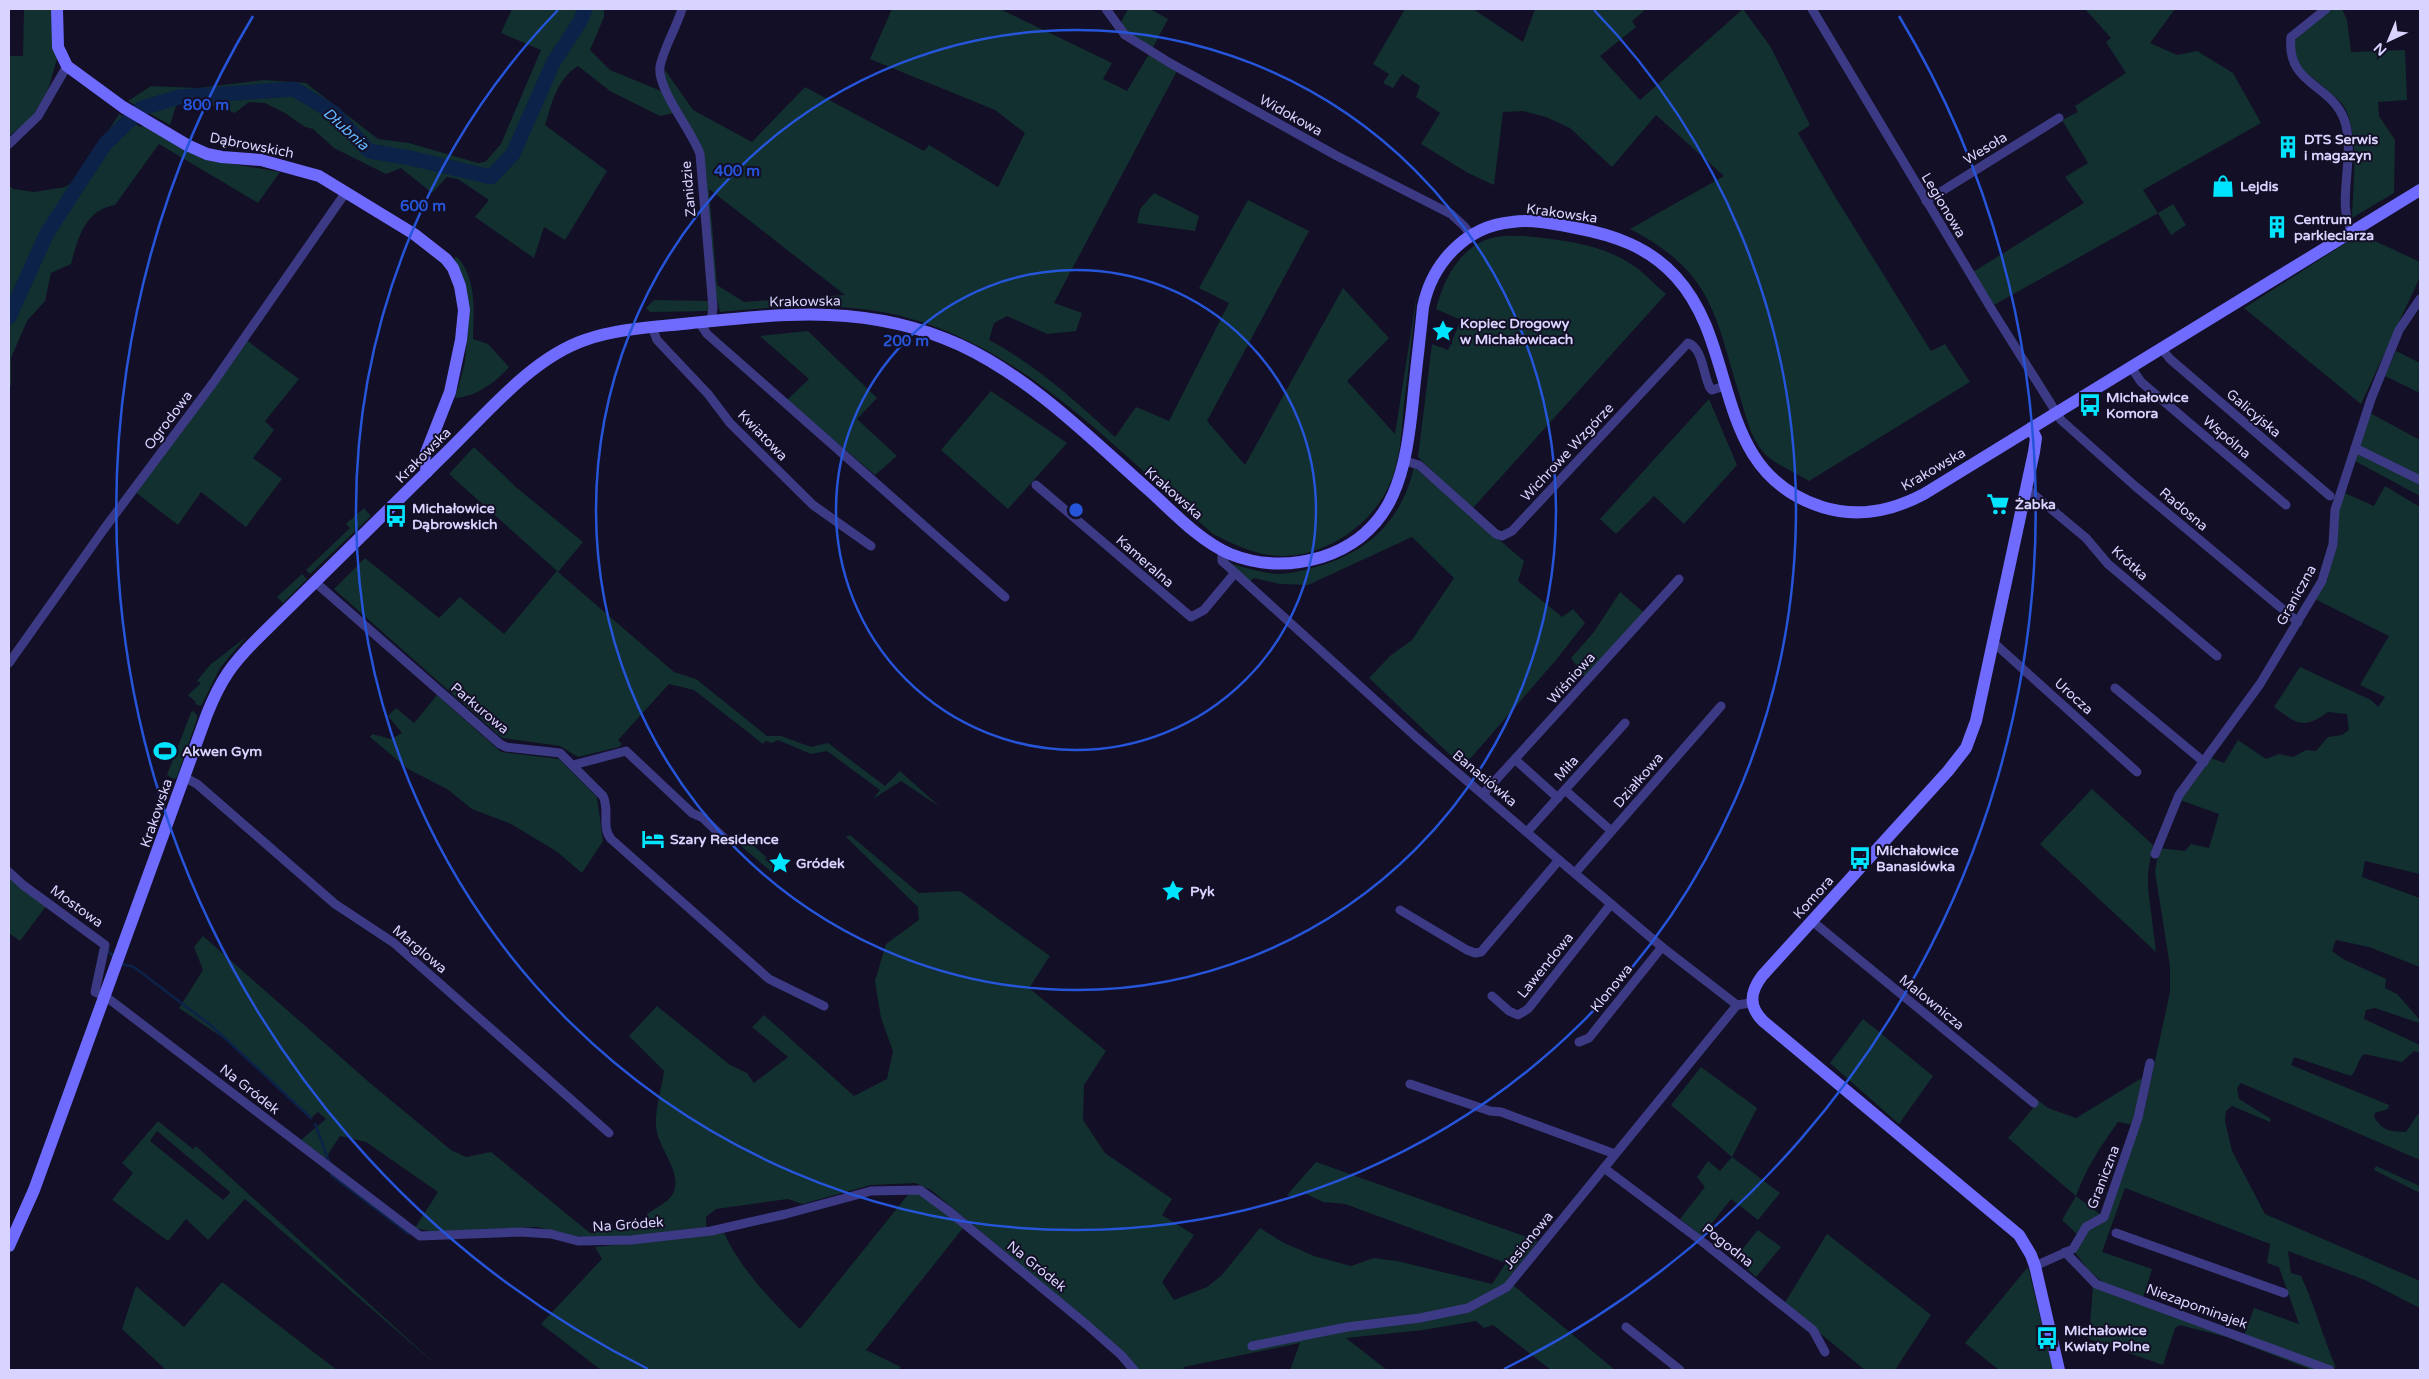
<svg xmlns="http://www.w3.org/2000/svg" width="2429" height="1379" font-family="'Varela Round',sans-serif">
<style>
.green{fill:#12302f;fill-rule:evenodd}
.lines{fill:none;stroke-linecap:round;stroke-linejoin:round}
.stream{stroke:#0c2248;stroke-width:2.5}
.river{stroke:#0c2248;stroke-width:15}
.street{stroke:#3d3a85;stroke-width:9}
.secondary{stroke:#6f6bff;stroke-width:12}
.ring{fill:none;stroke:#2655da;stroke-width:2.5}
.labels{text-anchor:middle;stroke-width:4;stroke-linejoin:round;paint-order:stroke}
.street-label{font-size:14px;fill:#d9d4ff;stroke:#130f26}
.poi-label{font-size:14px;font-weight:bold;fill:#d9d4ff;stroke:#130f26;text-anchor:start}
.water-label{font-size:15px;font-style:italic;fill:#62b6ff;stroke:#130f26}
.centre{fill:#2655da;stroke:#130f26;stroke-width:2.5}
.ring-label{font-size:15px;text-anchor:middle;font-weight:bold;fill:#2655da;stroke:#130f26;stroke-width:4;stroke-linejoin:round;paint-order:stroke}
</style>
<rect width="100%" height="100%" fill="#130f26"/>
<g class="green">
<path d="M24 9H53L52 23 57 59 48 90 30 120 9 136V46V56H23Z"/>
<path d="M512 9H604V17L590 50 610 70 661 91 674 113 660 116 610 91 578 66C557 79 552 103 545 125L607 171 565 240 544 227 534 258 475 217 489 200 458 179 447 177 432 193 401 168 386 174 334 148 313 129 305 127 285 113 265 103 249 102 235 113C220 107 192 98 176 106L170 125 128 101 151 86 198 88 264 80 306 83 378 139 409 143 478 163 485 162 501 144 541 50 501 33Z"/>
<path d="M892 9H1000L1112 63 1103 79 1127 91 1149 54 1177 71 1054 303 1082 313 1076 331 1047 334 1007 316 994 323 989 340C1038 366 1074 400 1115 437L1136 407 1169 421 1229 303 1199 288 1248 200 1309 231 1207 421 1245 465 1343 288 1389 338 1347 381 1395 434 1418 287C1413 326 1409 365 1404 405 1402 427 1401 451 1394 473 1379 524 1317 566 1263 554 1245 550 1229 542 1213 534 1107 442 1001 320 852 308 808 304 764 308 720 312L712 281 704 169 664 82 665 70 693 110 752 142 805 87 924 151 929 145 998 187 1025 133 995 110 870 59ZM709 189 845 295 744 302 717 285Z"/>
<path d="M1128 9H1150L1168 19 1152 49 1126 33 1120 24Z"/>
<path d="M1405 9H1473L1523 42 1535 9H1646L1632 21 1636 27 1600 56 1640 100 1743 9 1770 46 1810 125 1798 133 1834 195 1931 351 1945 344 1970 382 1809 481C1796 473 1773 463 1764 453 1750 437 1746 416 1740 397 1715 315 1713 272 1630 229L1724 176 1656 115 1612 167 1570 128 1546 117 1523 111 1503 112 1494 185 1468 173 1421 144 1440 113 1416 97 1420 86 1402 74 1393 88 1383 83 1389 74 1373 64Z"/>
<path d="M2085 9H2175L2150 43 2177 55 2197 51 2233 73 2261 123 2143 190 2158 213 2173 204 2186 225 2171 235 2158 213 1994 305 1973 272 2084 203 2065 177 2088 163 2062 120 2078 112 2075 106 2126 73 2106 42 2111 38Z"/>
<path d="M2331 9H2342L2347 20 2351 52 2405 50 2407 100 2378 102 2379 116 2395 140 2394 193 2352 218C2353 186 2360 136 2344 106 2341 100 2306 73 2297 65L2294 44 2297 35Z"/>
<path d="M119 114 141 127 145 126 210 160 280 172 258 203 159 144 115 205C85 210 78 238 71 264L51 273 45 301 27 321 11 358V385L9 388V186L14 189 34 192 65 187 77 180Z"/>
<path d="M1154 193 1199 216 1195 231 1137 223 1140 209Z"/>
<path d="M2360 234 2420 262V277L2361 404 2244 308Z"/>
<path d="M1524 236C1561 240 1599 243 1631 264 1644 272 1655 285 1666 294L1472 509 1418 457 1432 344 1448 350 1461 320 1436 309C1444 278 1461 244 1496 237 1505 235 1515 236 1524 236Z"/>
<path d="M457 257C477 278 474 312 473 339L488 344 509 367C496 382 476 397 455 398 458 386 463 373 465 360 469 333 466 283 454 258Z"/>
<path d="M654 300 709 301 710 311 650 312 646 308Z"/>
<path d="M808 331 877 398 857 419 897 456 875 475 787 400 809 379 760 336Z"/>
<path d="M246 340 299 379 265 421 274 430 253 458 282 479 246 527 201 492 178 525 134 491Z"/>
<path d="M2396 351 2420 363V393L2385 376Z"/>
<path d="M991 391 1067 443 1008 509 941 450Z"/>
<path d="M1709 399 1737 465 1684 524 1654 496 1616 534 1600 519Z"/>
<path d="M2370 413 2420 440V496L2355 461Z"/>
<path d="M474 447 517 488 583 542 558 572 674 672 696 679 767 736H781L811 747 828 743 885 786 900 771 940 807 901 781 873 799 880 790 827 751 811 754 778 740 772 743 765 741 763 744 694 690 669 684 618 740 622 744 619 747 578 757 560 746 502 738 334 589 365 558 439 618 460 597 504 634 557 571 449 474Z"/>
<path d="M1414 467 1524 561 1518 581 1562 617 1573 609 1585 623 1556 660 1463 767 1369 678 1390 656 1412 640 1454 578 1412 537 1308 585 1280 584 1254 578 1250 581 1231 567 1232 564C1247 568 1262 573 1277 574 1291 574 1305 570 1319 566 1370 551 1402 519 1414 467Z"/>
<path d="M2385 486 2420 507V874L2365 861 2362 877 2420 898V967L2369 947 2336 940 2332 951 2343 959 2386 979 2385 988 2397 994 2420 1020 2419 1023 2375 1008 2366 1010 2364 1019 2420 1045V1053L2414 1051 2402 1062 2364 1054C2357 1060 2358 1069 2351 1076L2294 1057 2291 1065 2389 1105 2388 1109 2375 1113 2374 1117C2384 1132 2389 1131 2406 1132L2418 1114 2420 1115V1160L2241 1083 2237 1088 2239 1099 2271 1119 2270 1122 2232 1106 2226 1111 2225 1121 2232 1151 2265 1214 2420 1281V1308L2365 1280 2288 1251 2291 1273 2301 1276C2315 1306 2323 1337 2336 1368L2244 1335 2254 1308 2299 1324 2279 1267 2267 1263 2270 1244 2125 1188 2102 1252 2152 1269 2143 1298 2105 1284 2089 1271 2074 1251 2090 1228 2108 1218 2144 1112 2170 992V966L2155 872 2159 848 2185 851 2191 844 2209 848 2219 814 2180 800 2211 758 2224 763 2238 740 2266 759 2279 754 2293 757 2306 750 2316 751 2328 737 2342 735 2349 730 2347 714 2328 712C2303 730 2297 724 2274 707L2300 667 2371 700 2378 707 2385 697 2360 685 2389 636 2313 598 2328 579 2340 491 2374 506Z"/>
<path d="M364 508 371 516 310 574 306 570 350 528 346 524Z"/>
<path d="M302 574 307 579 283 603 277 597Z"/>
<path d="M1620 592 1649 617 1589 683 1571 658 1594 632Z"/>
<path d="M246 637 220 668 201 706 195 704 196 702 188 695 201 683 197 681 210 665Z"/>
<path d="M437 695 501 752 559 759 597 797 603 841 582 873 556 851 511 824 472 809 447 789 408 769 370 737 372 734 391 739 402 733 388 716 396 708 414 723Z"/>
<path d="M192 710 197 715V719L177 777 174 779 167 775Z"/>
<path d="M164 786 170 790 153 836 146 834Z"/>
<path d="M2092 789 2153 845 2148 872V888L2156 952 2040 844Z"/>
<path d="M739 833 779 868 774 874 729 836 734 837Z"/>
<path d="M850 835 919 893 960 891 1050 956 1029 988 1106 1051 1084 1085 1083 1120 1105 1153 1172 1199 1162 1215 1194 1235 1162 1282 1174 1300 1207 1287 1222 1275 1260 1228 1282 1242 1314 1256 1351 1266 1374 1258 1397 1261 1492 1284 1506 1263 1345 1204 1323 1202 1302 1192 1291 1197 1287 1195 1316 1162 1538 1241 1507 1280 1615 1370H1551L1493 1325 1484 1328 1476 1321 1423 1330 1346 1338 1387 1370H1290L1300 1343 1184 1367 1183 1370H1138L1104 1334 931 1190 915 1183 871 1185 802 1204 788 1199 716 1209 706 1217V1227L610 1239 577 1236 537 1227 433 1232 415 1228 438 1192 366 1142 340 1136 325 1159 301 1140 326 1119 318 1112 310 1119 229 1042 179 1008 203 970 194 947 203 936 370 1083 451 1150 466 1157 491 1152 590 1233 650 1225 647 1214C654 1209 664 1204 670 1198 688 1176 656 1148 656 1125 655 1108 662 1088 664 1071L629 1036 657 1006 730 1065 747 1073 754 1083 788 1057 752 1027 764 1015 854 1096 887 1079 893 1051 881 1018 875 981 886 944 919 920 918 907 846 837Z"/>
<path d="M9 874 47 905 20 941 9 933Z"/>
<path d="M1863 1019 1933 1076 1899 1124 1830 1063Z"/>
<path d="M1701 1067 1757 1108 1732 1157 1780 1193 1758 1220 1731 1199 1702 1236 1680 1219 1705 1187 1697 1177 1708 1161 1720 1171 1732 1157 1671 1105Z"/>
<path d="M2142 1078 2133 1125 2118 1122C2101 1146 2086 1168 2076 1196L2101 1215 2078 1235 2062 1220 2076 1196 2008 1138 2039 1101 2048 1108 2076 1118Z"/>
<path d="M158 1121 193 1149 196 1146 442 1370 245 1199 208 1240 186 1219 168 1241 112 1200 133 1173 122 1163ZM157 1131 230 1192V1193L223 1200 150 1141Z"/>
<path d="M2376 1166 2420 1186V1193L2374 1170Z"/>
<path d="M911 1191 924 1196 963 1228 866 1350 901 1367 898 1370H601L541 1324 602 1259 595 1247 724 1233C740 1268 772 1302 800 1329Z"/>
<path d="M1758 1230 1781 1247 1756 1277 1735 1258Z"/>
<path d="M1827 1234 1931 1315 1895 1370H1865L1784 1304Z"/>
<path d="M2028 1267 2053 1370H1999L1965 1343Z"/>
<path d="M222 1282 337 1370H166L122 1329 136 1286 184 1327Z"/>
<path d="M2093 1286 2324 1370H2312L2226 1337 2180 1325 2175 1328 2163 1365 2089 1339Z"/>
</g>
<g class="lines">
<g class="stream">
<path d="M108 951 114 957"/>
<path d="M122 964 134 967 213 1027 311 1118"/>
<path d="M315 1124 330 1164"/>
<path d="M331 1175 409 1234"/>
</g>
<path class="river" d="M9 317 47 233 105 144 142 108 179 97 294 89 334 113 369 151 410 158 491 177 513 154 553 63 581 20 585 9"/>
<g class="street">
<path d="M682 9C677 26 662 52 660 67 657 89 692 131 700 154L713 308 711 321"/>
<path d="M1106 9 1125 35 1170 63 1337 156 1451 214 1464 226 1471 235"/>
<path d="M1812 9 1992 310 2061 420 2135 486 2298 622"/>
<path d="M2326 9 2291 37C2286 85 2330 83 2344 119 2357 154 2335 204 2352 231"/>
<path d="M9 144 38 116 67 66"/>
<path d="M1926 201 2059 118"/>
<path d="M699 322 707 334 1005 597"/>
<path d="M652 327 657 340 708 394 730 423 813 505 871 546"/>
<path d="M2162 349 2170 359 2330 496"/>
<path d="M2131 367 2141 382 2286 505"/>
<path d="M2355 448 2420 480"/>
<path d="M1405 461 1419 465 1496 534 1502 536 1512 531 1688 343C1703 348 1703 375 1710 388L1712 390 1725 386"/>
<path d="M1036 485 1191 617 1204 610 1234 574"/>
<path d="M2026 488 2086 538 2108 564 2217 656"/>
<path d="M1222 550V561L1416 737 1559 860 1662 947 1737 1005 1751 1003"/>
<path d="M315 582 500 744 506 747 560 753 603 796C610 810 601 827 611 839L769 979 824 1006"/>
<path d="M1993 642 2137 772"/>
<path d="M9 663 104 529 213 383 346 192"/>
<path d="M2115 688 2204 762"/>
<path d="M1519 763 1558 798"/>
<path d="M573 765 626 751 692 813 703 818 727 841"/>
<path d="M184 777 197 784 335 904 394 943 609 1133"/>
<path d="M1565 790 1608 828"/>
<path d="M1483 794 1679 579"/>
<path d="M1527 832 1625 723"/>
<path d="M2155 854 2179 795 2260 684 2322 581 2333 544 2335 510 2371 399 2399 330 2420 299"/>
<path d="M9 872 23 885 105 945 95 992 105 996 420 1236 520 1232 551 1234 578 1241 631 1240 711 1231 786 1214 871 1191 920 1190 950 1212 1087 1325 1121 1355 1134 1370"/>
<path d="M1575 873 1721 706"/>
<path d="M1400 910 1467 950 1475 953 1481 952 1559 860"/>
<path d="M1812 921 2034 1103"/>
<path d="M1492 996 1509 1011 1518 1015 1528 1009 1611 904"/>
<path d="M1579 1042 1589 1038 1662 947"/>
<path d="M1410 1084 1490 1111 1501 1112 1615 1154"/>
<path d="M1604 1168 1704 1243 1813 1330 1825 1352"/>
<path d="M2116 1233 2284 1293"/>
<path d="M2065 1252 2096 1284 2330 1370"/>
<path d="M2035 1266 2073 1249 2086 1227 2104 1217 2138 1118 2150 1063"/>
<path d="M1626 1327 1680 1370"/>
<path d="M1252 1346 1347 1327 1420 1318 1468 1308 1507 1287 1737 1005"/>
</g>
<g class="secondary">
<path d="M57 9 58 47 67 66 123 107 187 145 207 154 222 157 261 160 319 176 414 234 446 259 453 268 460 286 464 310 461 340 450 392 424 458 427 472"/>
<path d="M2031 428 2036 438 2034 452 1976 721 1966 748 1948 771 1762 976C1750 992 1748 1006 1763 1021L2019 1235 2031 1255 2035 1266 2059 1370"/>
<path d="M9 1246 34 1190 207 714C221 679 232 664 258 638 321 576 384 514 447 452 487 413 532 358 585 340 619 328 657 327 692 323 787 313 871 304 960 345 1033 379 1092 440 1151 492 1175 514 1200 541 1230 554 1260 566 1292 566 1322 557 1397 533 1406 467 1413 400 1416 369 1420 338 1423 307 1432 263 1466 226 1512 222 1533 219 1555 224 1576 228 1614 235 1649 247 1676 277 1741 348 1710 471 1822 507 1857 518 1892 511 1924 494L2420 190"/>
</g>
</g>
<g class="ring">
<circle cx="1076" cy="510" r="240"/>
<circle cx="1076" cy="510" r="480"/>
<path d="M1594 10A720 720 0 1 1 558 10"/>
<path d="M648 1369A960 960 0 0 1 253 16M1899 16A960 960 0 0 1 1504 1369"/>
</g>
<defs>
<symbol id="building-bare" viewBox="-9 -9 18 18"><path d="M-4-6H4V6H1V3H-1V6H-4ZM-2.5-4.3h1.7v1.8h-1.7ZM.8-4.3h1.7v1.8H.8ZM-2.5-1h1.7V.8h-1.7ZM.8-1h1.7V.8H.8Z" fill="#00e5ff" stroke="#130f26" stroke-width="2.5" paint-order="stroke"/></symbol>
<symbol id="shop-bare" viewBox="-9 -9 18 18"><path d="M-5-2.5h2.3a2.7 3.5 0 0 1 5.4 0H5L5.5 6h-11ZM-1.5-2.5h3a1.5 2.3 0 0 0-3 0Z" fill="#00e5ff" stroke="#130f26" stroke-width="2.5" paint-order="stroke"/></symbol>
<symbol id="sight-bare" viewBox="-9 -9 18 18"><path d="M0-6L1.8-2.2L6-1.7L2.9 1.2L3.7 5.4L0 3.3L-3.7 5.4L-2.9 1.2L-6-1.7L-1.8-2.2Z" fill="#00e5ff" stroke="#130f26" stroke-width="2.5" paint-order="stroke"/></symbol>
<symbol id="bus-bare" viewBox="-9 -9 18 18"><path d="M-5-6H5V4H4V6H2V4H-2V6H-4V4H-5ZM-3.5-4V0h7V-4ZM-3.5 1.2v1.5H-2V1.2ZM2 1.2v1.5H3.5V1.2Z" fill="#00e5ff" stroke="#130f26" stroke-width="2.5" paint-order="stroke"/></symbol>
<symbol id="supermarket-bare" viewBox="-9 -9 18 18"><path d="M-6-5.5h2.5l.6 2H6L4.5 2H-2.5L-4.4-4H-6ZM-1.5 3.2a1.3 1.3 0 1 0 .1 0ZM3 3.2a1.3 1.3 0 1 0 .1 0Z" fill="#00e5ff" stroke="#130f26" stroke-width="2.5" paint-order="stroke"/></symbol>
<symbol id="stadium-bare" viewBox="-9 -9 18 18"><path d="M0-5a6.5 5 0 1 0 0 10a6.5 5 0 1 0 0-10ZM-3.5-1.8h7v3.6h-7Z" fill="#00e5ff" stroke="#130f26" stroke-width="2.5" paint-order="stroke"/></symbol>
<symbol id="hotel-bare" viewBox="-9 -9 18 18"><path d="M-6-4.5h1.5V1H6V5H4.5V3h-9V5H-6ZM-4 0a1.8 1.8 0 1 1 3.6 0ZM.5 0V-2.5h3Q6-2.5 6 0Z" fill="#00e5ff" stroke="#130f26" stroke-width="2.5" paint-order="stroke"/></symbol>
</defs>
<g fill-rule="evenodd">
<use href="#building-bare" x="2272" y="131" width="32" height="32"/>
<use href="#shop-bare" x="2207" y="170" width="32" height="32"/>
<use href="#building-bare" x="2261" y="211" width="32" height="32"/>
<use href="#sight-bare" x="1427" y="315" width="32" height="32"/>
<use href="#bus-bare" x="2074" y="389" width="32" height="32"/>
<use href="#supermarket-bare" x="1982" y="488" width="32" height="32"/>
<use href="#bus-bare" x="380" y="500" width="32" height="32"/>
<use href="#stadium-bare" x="149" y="735" width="32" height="32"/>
<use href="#hotel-bare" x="637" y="823" width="32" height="32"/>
<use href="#bus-bare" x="1844" y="842" width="32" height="32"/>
<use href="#sight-bare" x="764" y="847" width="32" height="32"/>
<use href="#sight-bare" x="1157" y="875" width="32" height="32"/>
<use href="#bus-bare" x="2031" y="1322" width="32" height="32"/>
</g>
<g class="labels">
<g class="street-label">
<text transform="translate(1291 115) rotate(29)" y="5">Widokowa</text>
<text transform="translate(252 145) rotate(11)" y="5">Dąbrowskich</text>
<text transform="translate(1985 148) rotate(-32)" y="5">Wesoła</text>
<text transform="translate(688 189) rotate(-95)" y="5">Zanidzie</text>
<text transform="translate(1944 205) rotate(59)" y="5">Legionowa</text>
<text transform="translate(1562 213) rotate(8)" y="5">Krakowska</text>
<text transform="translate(805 301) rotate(-1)" y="5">Krakowska</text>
<text transform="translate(2254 413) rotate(40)" y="5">Galicyjska</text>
<text transform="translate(168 420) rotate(-53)" y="5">Ogrodowa</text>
<text transform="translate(763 435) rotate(46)" y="5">Kwiatowa</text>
<text transform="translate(2227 437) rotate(40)" y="5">Wspólna</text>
<text transform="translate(1567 452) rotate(-47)" y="5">Wichrowe Wzgórze</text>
<text transform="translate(423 455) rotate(-45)" y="5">Krakowska</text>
<text transform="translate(1933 469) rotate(-30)" y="5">Krakowska</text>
<text transform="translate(1174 493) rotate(41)" y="5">Krakowska</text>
<text transform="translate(2184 509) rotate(40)" y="5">Radosna</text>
<text transform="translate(1145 561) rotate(41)" y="5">Kameralna</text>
<text transform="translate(2130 563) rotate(42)" y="5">Krótka</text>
<text transform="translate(2296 595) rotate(-61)" y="5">Graniczna</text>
<text transform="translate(1571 678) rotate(-48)" y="5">Wiśniowa</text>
<text transform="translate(2074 696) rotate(42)" y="5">Urocza</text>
<text transform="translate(480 708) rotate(40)" y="5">Parkurowa</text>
<text transform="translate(1566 768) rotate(-48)" y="5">Miła</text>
<text transform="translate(1485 778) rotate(40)" y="5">Banasiówka</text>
<text transform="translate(1638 780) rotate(-49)" y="5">Działkowa</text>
<text transform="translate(156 813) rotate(-71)" y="5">Krakowska</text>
<text transform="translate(1813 897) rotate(-48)" y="5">Komora</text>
<text transform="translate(77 906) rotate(36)" y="5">Mostowa</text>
<text transform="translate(420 949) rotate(40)" y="5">Marglowa</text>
<text transform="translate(1545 965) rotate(-51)" y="5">Lawendowa</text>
<text transform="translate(1611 988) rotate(-51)" y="5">Klonowa</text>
<text transform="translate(1932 1002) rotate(39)" y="5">Malownicza</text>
<text transform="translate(250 1089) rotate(38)" y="5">Na Gródek</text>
<text transform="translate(2103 1177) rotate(-69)" y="5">Graniczna</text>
<text transform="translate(628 1224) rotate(-4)" y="5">Na Gródek</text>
<text transform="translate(1528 1240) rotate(-51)" y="5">Jesionowa</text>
<text transform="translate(1728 1245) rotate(38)" y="5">Pogodna</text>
<text transform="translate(1037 1266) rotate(39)" y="5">Na Gródek</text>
<text transform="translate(2197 1306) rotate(20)" y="5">Niezapominajek</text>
</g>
<g class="poi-label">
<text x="2304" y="144">DTS Serwis<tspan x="2304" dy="16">i magazyn</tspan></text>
<text x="2240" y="191">Lejdis</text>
<text x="2294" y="224">Centrum<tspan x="2294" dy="16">parkieciarza</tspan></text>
<text x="1460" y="328">Kopiec Drogowy<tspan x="1460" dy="16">w Michałowicach</tspan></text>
<text x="2106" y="402">Michałowice<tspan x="2106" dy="16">Komora</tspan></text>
<text x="2015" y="509">Żabka</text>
<text x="412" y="513">Michałowice<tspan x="412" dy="16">Dąbrowskich</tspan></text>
<text x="182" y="756">Akwen Gym</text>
<text x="670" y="844">Szary Residence</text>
<text x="1876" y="855">Michałowice<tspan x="1876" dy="16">Banasiówka</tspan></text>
<text x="796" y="868">Gródek</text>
<text x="1190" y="896">Pyk</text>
<text x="2064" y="1335">Michałowice<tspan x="2064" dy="16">Kwiaty Polne</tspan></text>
</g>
<g class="water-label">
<text transform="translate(346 129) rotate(42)" y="5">Dłubnia</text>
</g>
</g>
<circle cx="1076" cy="510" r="8" class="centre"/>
<g class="ring-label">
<text x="206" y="110">800 m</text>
<text x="737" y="176">400 m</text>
<text x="423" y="211">600 m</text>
<text x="906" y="346">200 m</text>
</g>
<rect width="2429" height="1379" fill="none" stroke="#d9d4ff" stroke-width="20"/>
<g transform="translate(2389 40) rotate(224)" stroke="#130f26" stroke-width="4" paint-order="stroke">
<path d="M0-4L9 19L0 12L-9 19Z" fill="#d9d4ff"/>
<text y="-8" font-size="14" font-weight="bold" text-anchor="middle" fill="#d9d4ff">N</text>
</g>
</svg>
